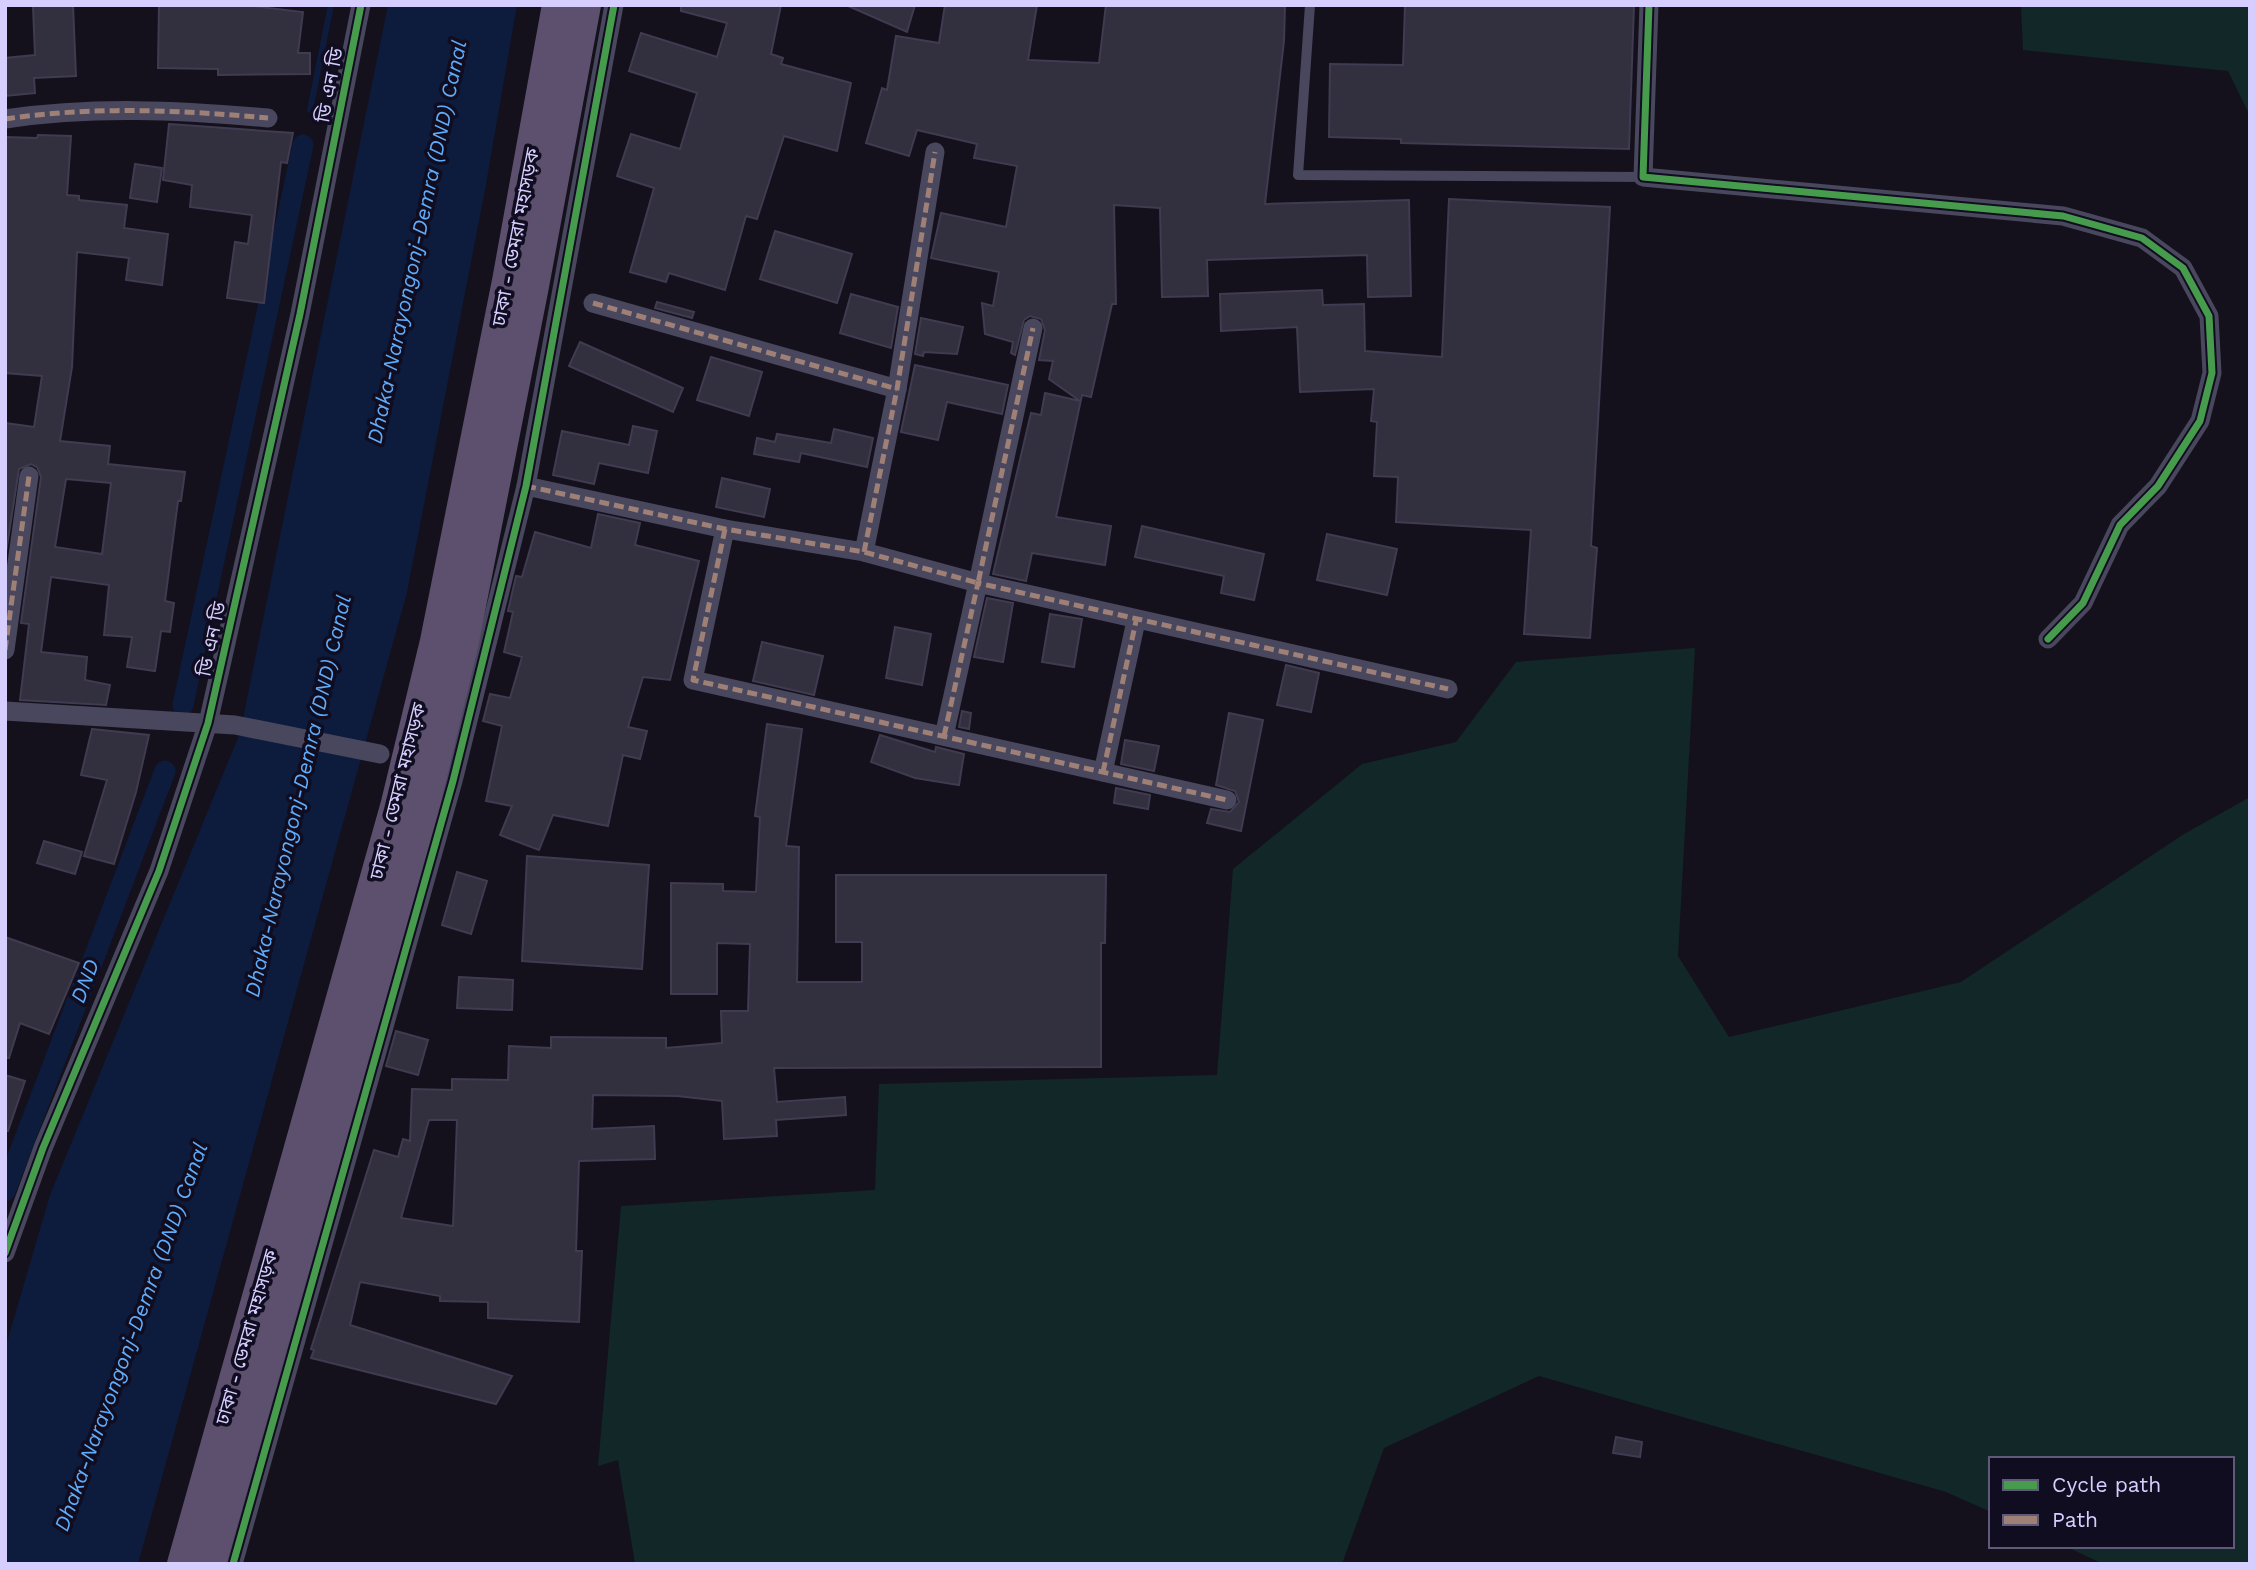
<svg xmlns="http://www.w3.org/2000/svg" width="2255" height="1569" font-family="'Work Sans','Noto Sans Bengali',sans-serif">
<style>
.green{fill:#112728}
.water{fill:#0d1c3d}
.lines{fill:none;stroke-linecap:round;stroke-linejoin:round}
.stream{stroke:#0d1c3d;stroke-width:6}
.canal{stroke:#0d1c3d;stroke-width:21}
.building{fill:#322f3e;stroke:#403b50;stroke-width:2;fill-rule:evenodd}
.lane{stroke:#49475d;stroke-width:10}
.street{stroke:#49475d;stroke-width:19}
.primary-bridge{stroke:#5d506e;stroke-width:30}
.quiet{stroke:#9e8076;stroke-width:5;stroke-dasharray:10 5;stroke-linecap:butt}
.cycleway-casing{stroke:#110d20;stroke-width:11}
.cycleway{stroke:#469c4c;stroke-width:7}
.labels{text-anchor:middle;stroke-width:7;stroke-linejoin:round;paint-order:stroke}
.street-label{font-size:19px;fill:#d5cefe;stroke:#110d20}
.water-label{font-size:21px;font-style:italic;fill:#5facfb;stroke:#110d20}
</style>
<rect width="100%" height="100%" fill="#14111c"/>
<g class="green">
<path d="M2021 5H2250V116L2228 71 2023 50Z"/>
<path d="M1695 648 1678 956 1729 1037 1961 982 2184 834 2250 797V1564H2103L2065 1546H2232V1459H1991V1512L1946 1492 1539 1376 1384 1448 1342 1564H635L618 1460 598 1466 621 1206 875 1190 879 1084 1217 1075 1233 869 1362 764 1456 742 1516 662Z"/>
</g>
<path class="water" d="M388 5H517L485 190 407 592 138 1564H5V1349L50 1195 240 733Z"/>
<g class="lines">
<path class="stream" d="M310 110 331 5"/>
<g class="canal">
<path d="M183 705 303 145"/>
<path d="M5 1191 165 771"/>
</g>
</g>
<g class="building">
<path d="M73 5 76 76 34 78 35 93 5 96V58L35 55 33 6Z"/>
<path d="M159 5H244L303 12 298 53H310V74L218 75V69L158 68Z"/>
<path d="M681 5H781L771 54 783 58 781 64 851 83 837 151 784 136 757 219 746 216 725 290 669 273 666 282 630 272 654 188 617 176 631 134 680 149 697 93 629 71 641 33 717 57 727 23 681 11Z"/>
<path d="M846 5H915L907 32Z"/>
<path d="M945 5H1037L1028 60 1099 63 1106 5H1285L1284 41 1265 204 1409 200 1411 296 1368 297 1367 255 1207 260 1208 296 1162 297 1160 208 1114 205 1116 304H1112L1091 397 1082 395 1056 517 1111 526 1105 565 1032 553 1026 581 993 574 1031 413 1041 415 1045 393 1080 401 1049 379 1053 361 1039 360 1045 330 1041 319 1030 316 1024 320 1015 355 1011 353 1013 342 985 334 982 303 993 306 999 272 931 258 941 213 1006 227 1017 166 974 158 977 144 917 130 909 156 866 143 882 88 887 90 896 36 939 43Z"/>
<path d="M1405 5H1634L1629 149 1401 143V139L1329 137 1330 64 1403 65Z"/>
<path d="M169 124 293 133 287 163 281 162 264 303 227 298 235 242 248 244 252 215 190 207 192 185 163 180Z"/>
<path d="M38 135 71 136 67 195 79 196V200L127 205 124 228 168 234 162 285 126 280 129 258 77 252 72 367 60 441 110 446 108 464 185 472 181 501H178L165 601 174 603 170 632 161 631 155 671 127 667 132 637 104 635 109 585 51 577 41 652 87 657 85 680 110 685 106 705 20 700 29 624 21 623 41 477 37 467 31 464 19 469 5 559V423L34 427 42 376 5 373V137L37 138ZM66 479 111 483 102 554 55 547Z"/>
<path d="M135 164 162 168 157 202 130 198Z"/>
<path d="M1449 199 1610 207 1591 546 1597 548 1590 638 1524 634 1531 530 1396 522 1398 477 1374 476 1377 422 1371 421 1374 389 1300 392 1297 327 1221 331 1220 294 1322 290 1323 305 1364 304 1365 351 1442 357Z"/>
<path d="M775 231 852 254 837 303 760 279Z"/>
<path d="M851 294 898 307 891 348 840 333Z"/>
<path d="M657 302 694 312 692 318 655 308Z"/>
<path d="M921 318 963 327 957 354 924 352 923 356 915 354Z"/>
<path d="M580 342 683 388 673 412 569 366Z"/>
<path d="M711 357 762 372 749 416 697 400Z"/>
<path d="M915 365 1008 385 1002 414 947 402 938 440 901 432Z"/>
<path d="M633 426 657 431 648 473 599 463 594 484 553 475 562 431 629 445Z"/>
<path d="M834 429 873 438 867 467 801 453 799 462 754 454 757 438 775 442 777 434 831 443Z"/>
<path d="M722 478 770 489 764 517 716 507Z"/>
<path d="M598 514 640 523 635 545 699 561 670 680 643 677 628 727 647 731 640 759 623 755 608 826 553 815 539 850 500 835 512 806 486 801 502 726 483 721 490 694 510 698 522 657 504 652 513 612 508 611 516 576 522 577 535 532 591 548Z"/>
<path d="M1142 526 1264 554 1254 600 1221 593 1224 576 1135 557Z"/>
<path d="M1327 534 1397 549 1387 595 1317 580Z"/>
<path d="M987 598 1013 603 1003 662 974 657Z"/>
<path d="M1050 614 1082 619 1074 667 1042 662Z"/>
<path d="M895 627 931 634 922 685 886 678Z"/>
<path d="M762 642 823 656 814 695 753 681Z"/>
<path d="M1286 665 1319 673 1311 712 1277 705Z"/>
<path d="M962 711 971 713 969 729 959 727Z"/>
<path d="M1229 713 1263 720 1241 831 1207 823 1211 809 1230 812 1239 802 1235 791 1216 785Z"/>
<path d="M767 724 802 729 786 846 799 847 797 982H862V942H836V875H1106L1105 943H1101V1067L774 1068 777 1102 845 1097 846 1115 776 1120 777 1136 724 1139 722 1101 677 1096 593 1095 592 1129 654 1126 655 1159 579 1161 576 1251H582L579 1322 488 1318V1302L440 1301V1296L360 1282 350 1325 512 1376 496 1404 311 1358 314 1350 311 1349 374 1150 398 1157 403 1139 410 1141 412 1089 452 1090V1079L508 1080 509 1046 551 1048V1037L666 1038V1048L722 1043 721 1011H748L750 944 717 943V994H671V883L723 884V891L756 892 760 817 755 816ZM429 1120H457L453 1226 401 1218Z"/>
<path d="M92 729 149 735 136 792 114 864 84 856 107 780 81 775Z"/>
<path d="M880 735 935 752 936 747 964 754 959 785 915 778 871 762Z"/>
<path d="M1125 740 1159 746 1154 771 1121 764Z"/>
<path d="M1116 788 1150 795 1148 809 1114 803Z"/>
<path d="M44 841 82 852 75 874 37 863Z"/>
<path d="M527 856 649 865 642 969 522 961Z"/>
<path d="M457 872 487 881 471 934 442 925Z"/>
<path d="M5 937 79 963 49 1034 20 1023 9 1058H5Z"/>
<path d="M459 977 513 980 512 1010 457 1008Z"/>
<path d="M396 1031 428 1040 418 1075 386 1066Z"/>
<path d="M5 1075 25 1081 8 1131H5Z"/>
<path d="M1616 1437 1642 1442 1640 1457 1613 1453Z"/>
</g>
<g class="lines">
<path class="lane" d="M1310 5 1298 175 1643 177"/>
<g class="street">
<path d="M1649 5 1643 177 2063 216 2142 238 2183 268 2209 316 2212 373 2200 421 2158 486 2120 525 2083 603 2048 639"/>
<path d="M5 119C93 106 179 110 268 118"/>
<path d="M593 303 897 389"/>
<path d="M526 486 725 529 864 552 978 583 1033 328"/>
<path d="M725 529 693 680 1227 800"/>
<path d="M864 552 897 389 935 152"/>
<path d="M5 650 29 476"/>
<path d="M5 711 235 725 380 754"/>
<path d="M944 736 978 583 1448 689"/>
<path d="M1103 772 1136 621"/>
<path d="M5 1253 43 1148 159 871 208 723 300 314 361 5"/>
<path d="M233 1564 453 781 526 486 614 5"/>
</g>
<g class="primary-bridge">
<path d="M182 1564 396 803 435 641 507 281 557 5"/>
<path d="M211 1564 424 809 463 646 534 286 586 5"/>
</g>
<g class="quiet">
<path d="M5 119C93 106 179 110 268 118"/>
<path d="M593 303 897 389"/>
<path d="M526 486 725 529 864 552 978 583 1033 328"/>
<path d="M725 529 693 680 1227 800"/>
<path d="M864 552 897 389 935 152"/>
<path d="M5 650 29 476"/>
<path d="M944 736 978 583 1448 689"/>
<path d="M1103 772 1136 621"/>
</g>
<defs>
<g id="cycleway">
<path d="M1649 5 1643 177 2063 216 2142 238 2183 268 2209 316 2212 373 2200 421 2158 486 2120 525 2083 603 2048 639"/>
<path d="M5 1253 43 1148 159 871 208 723 300 314 361 5"/>
<path d="M233 1564 453 781 526 486 614 5"/>
</g>
</defs>
<use href="#cycleway" class="cycleway-casing"/>
<use href="#cycleway" class="cycleway"/>
</g>
<g class="labels">
<g class="street-label">
<text transform="translate(329 85) rotate(-79)" y="7">ডি এন ডি</text>
<text transform="translate(515 237) rotate(-79)" y="7">ঢাকা - ডেমরা মহাসড়ক</text>
<text transform="translate(211 639) rotate(-78)" y="7">ডি এন ডি</text>
<text transform="translate(397 791) rotate(-76)" y="7">ঢাকা - ডেমরা মহাসড়ক</text>
<text transform="translate(246 1337) rotate(-74)" y="7">ঢাকা - ডেমরা মহাসড়ক</text>
</g>
<g class="water-label">
<text transform="translate(417 242) rotate(-78)" y="7">Dhaka-Narayongonj-Demra (DND) Canal</text>
<text transform="translate(298 796) rotate(-77)" y="7">Dhaka-Narayongonj-Demra (DND) Canal</text>
<text transform="translate(85 981) rotate(-69)" y="7">DND</text>
<text transform="translate(131 1337) rotate(-70)" y="7">Dhaka-Narayongonj-Demra (DND) Canal</text>
</g>
</g>
<rect width="2255" height="1569" fill="none" stroke="#d5cefe" stroke-width="14"/>
<rect x="1989" y="1457" width="245" height="91" fill="#110d20" stroke="#5f5a79" stroke-width="2"/>
<rect x="2003" y="1480" width="35" height="10" fill="#469c4c" stroke="#5f5a79" stroke-width="2"/>
<text x="2052" y="1492" font-size="21" fill="#d5cefe">Cycle path</text>
<rect x="2003" y="1515" width="35" height="10" fill="#9e8076" stroke="#5f5a79" stroke-width="2"/>
<text x="2052" y="1527" font-size="21" fill="#d5cefe">Path</text>
</svg>
